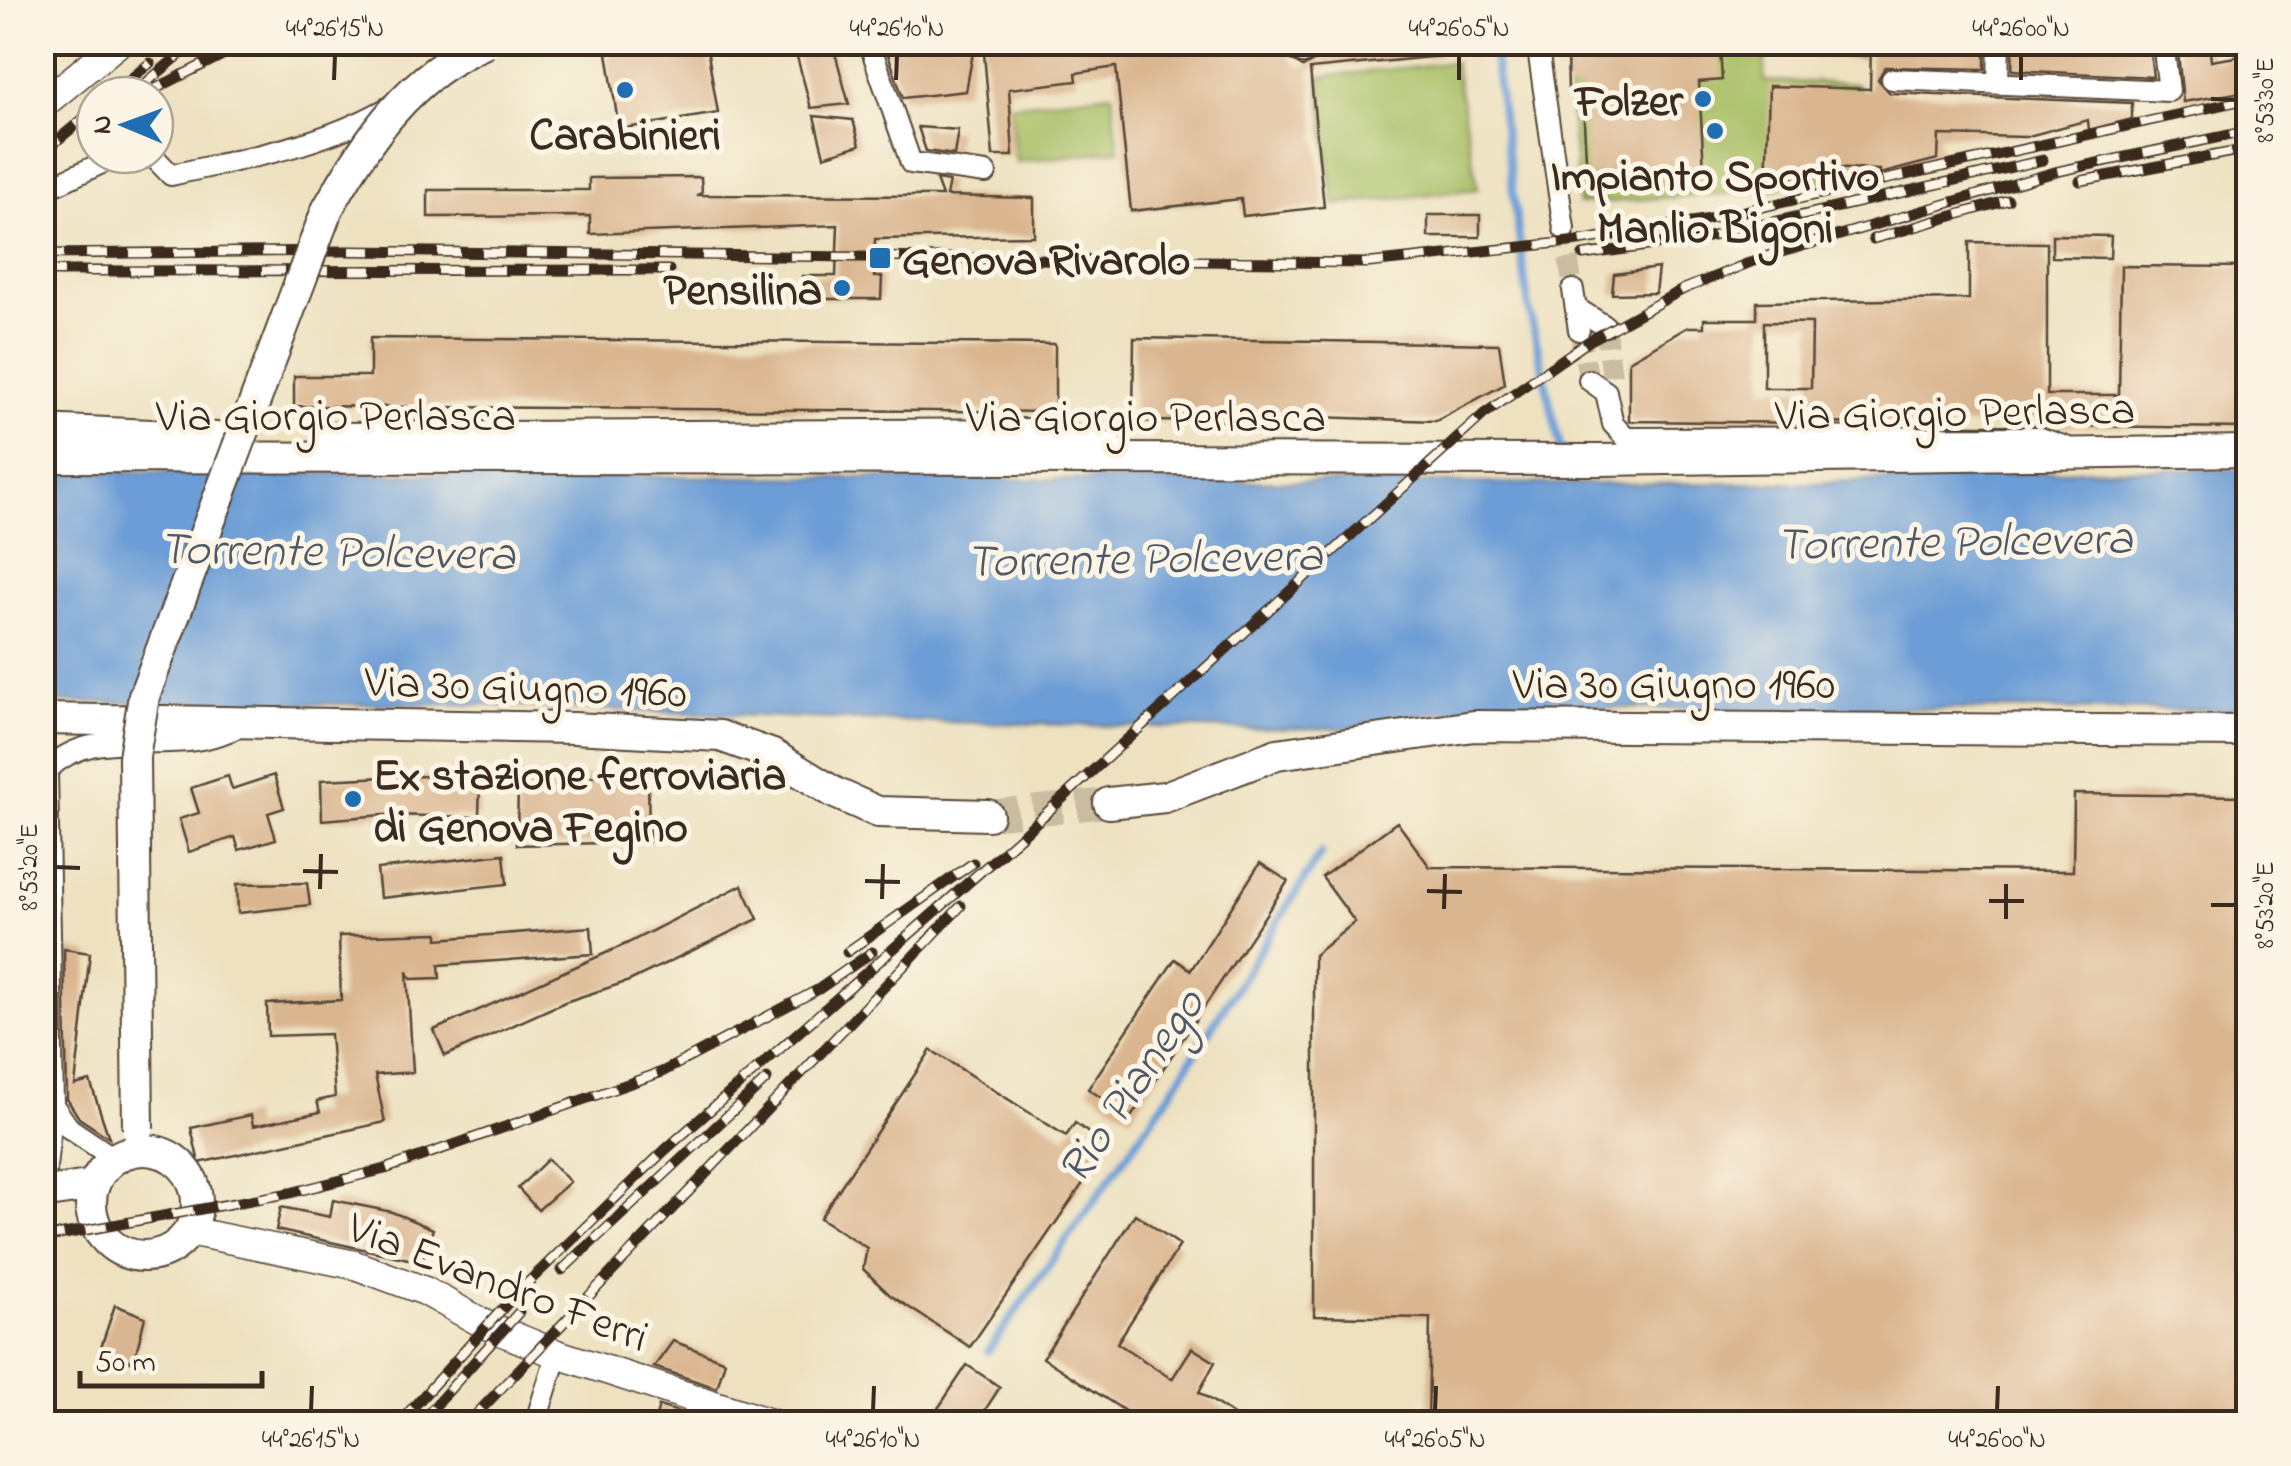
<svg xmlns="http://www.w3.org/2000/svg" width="2291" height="1466" font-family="'Indie Flower',sans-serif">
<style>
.green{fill:#a6bd62;stroke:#707440;stroke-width:2.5}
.water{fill:#6c9dd6;stroke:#54647a;stroke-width:2.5}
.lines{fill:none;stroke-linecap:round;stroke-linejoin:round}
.stream{stroke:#6c9dd6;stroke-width:8}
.building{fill:#dab690;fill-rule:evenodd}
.street-tunnel{stroke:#c9bca0;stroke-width:20;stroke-dasharray:20 10;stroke-linecap:butt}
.primary-tunnel{stroke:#c9bca0;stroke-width:30;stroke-dasharray:30 15;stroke-linecap:butt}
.street-casing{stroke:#564536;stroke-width:24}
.secondary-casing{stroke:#564536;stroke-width:31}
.primary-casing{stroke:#564536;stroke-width:34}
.street{stroke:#fff;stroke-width:20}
.secondary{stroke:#fff;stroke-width:28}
.primary{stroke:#fff;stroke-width:30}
.rail-casing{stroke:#3b2a1e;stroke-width:11}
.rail{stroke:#fcf5e5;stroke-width:8;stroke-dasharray:22;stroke-linecap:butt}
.primary-bridge-casing{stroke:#564536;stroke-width:34;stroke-linecap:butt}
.primary-bridge{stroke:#fff;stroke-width:30}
.ticks{fill:none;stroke:#3b2a1e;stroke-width:4}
.poi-dot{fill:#1f6fb2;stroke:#fcf5e5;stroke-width:4}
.labels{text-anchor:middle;stroke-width:10;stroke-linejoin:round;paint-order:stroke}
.poi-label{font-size:45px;font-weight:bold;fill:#3b2a1e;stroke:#fcf5e5;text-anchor:end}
.street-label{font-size:45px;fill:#3b2a1e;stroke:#fcf5e5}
.water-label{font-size:48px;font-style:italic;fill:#4f5868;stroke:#fcf5e5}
.neatline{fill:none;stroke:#3b2a1e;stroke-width:4}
.ticks-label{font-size:25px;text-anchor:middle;fill:#3b2a1e}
</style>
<rect width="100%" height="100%" fill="#fcf5e5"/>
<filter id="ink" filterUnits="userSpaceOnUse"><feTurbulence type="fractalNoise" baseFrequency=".01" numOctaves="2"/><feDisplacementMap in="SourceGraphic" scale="20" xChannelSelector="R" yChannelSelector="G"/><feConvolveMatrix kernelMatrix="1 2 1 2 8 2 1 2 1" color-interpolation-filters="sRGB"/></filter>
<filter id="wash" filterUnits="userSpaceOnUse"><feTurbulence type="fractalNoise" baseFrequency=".0048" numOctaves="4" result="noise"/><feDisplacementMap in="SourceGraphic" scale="40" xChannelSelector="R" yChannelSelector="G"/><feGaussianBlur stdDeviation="2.25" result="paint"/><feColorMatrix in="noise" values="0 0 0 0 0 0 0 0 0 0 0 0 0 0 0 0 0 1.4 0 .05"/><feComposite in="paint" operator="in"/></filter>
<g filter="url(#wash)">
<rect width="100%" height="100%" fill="#ede1c0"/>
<g class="green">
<path d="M1565 42 1861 43V57L1765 51 1764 81 1858 84 1861 174 1762 191 1579 204Z"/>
<path d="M1454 62 1478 189 1334 205 1319 77Z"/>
<path d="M1112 93 1119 150 1016 162 1010 105Z"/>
</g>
<path class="water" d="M2099 469 2248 470V710L1533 708 1441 712 1349 728 1245 729 859 720 496 705 43 702V471L1575 484 1816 483Z"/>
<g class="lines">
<g class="stream">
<path d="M1492 42 1529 309 1561 451"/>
<path d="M988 1351 1169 1095 1321 853"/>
<path d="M938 1424V1423"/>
</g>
</g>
<g id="blocks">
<g class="building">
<path d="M673 42H706L718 113 619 129 607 53Z"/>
<path d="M793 42H832L849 104 811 108Z"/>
<path d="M884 42H975L966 91 903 98Z"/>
<path d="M983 42H1288L1291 60 1303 67 1315 60 1316 42H1440V56L1310 69 1324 207 1243 216 1241 199 1131 211 1116 67 1076 73 1077 81 1009 89 1013 156H993Z"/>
<path d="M1871 42H1985V69L1885 67 1878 79 1890 93 2132 103V119L2089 130 2088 120 2025 137 1939 135 1938 159 1880 174V170L1793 167 1792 188 1766 187 1769 86 1870 89Z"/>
<path d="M2013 42H2149L2153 77 2012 70Z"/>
<path d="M2177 42H2209L2211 61 2248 55V91L2183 102Z"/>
<path d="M1720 48 1722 80 1699 82 1704 169 1587 176 1582 88 1568 89 1567 56Z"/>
<path d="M814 116 853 120 860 145 824 156Z"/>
<path d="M918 127 958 130 954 155 926 151Z"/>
<path d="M701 177 702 193 697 195 942 196 936 180 949 182 946 196 1034 198V236L875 239 874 277H882L881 299H802V276H836L838 225 590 234V216L428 217V190H589V178Z"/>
<rect x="1428" y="215" width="52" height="22"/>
<path d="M2052 235 2111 236 2110 258 2052 257Z"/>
<path d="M1969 242 2047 243V395H2119L2121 266 2248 267V428L1629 421V361L1688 327H1704V319H1757V302L1969 299ZM1764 322 1812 323 1811 388H1764Z"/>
<path d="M1658 268 1655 293 1612 294 1614 274Z"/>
<path d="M370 338 1055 344V412L294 406V376H370Z"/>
<path d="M1134 338 1499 344 1505 384 1436 421 1287 416V422L1133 421Z"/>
<path d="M274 775 284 808 268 813 276 839 239 850 235 837 189 852 179 819 199 813 191 788 228 776 232 789Z"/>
<path d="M411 776 480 777 479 817 384 815 322 820 321 780Z"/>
<path d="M648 776 649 842 517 845 518 777Z"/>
<path d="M2074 794 2248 796V1424H1428L1430 1318 1314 1316V955L1355 922 1322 877 1397 822 1430 867 2073 871Z"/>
<path d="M504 854 507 884 380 898 377 869Z"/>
<path d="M1260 863 1288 881 1131 1117 1088 1089 1175 959 1191 970Z"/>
<path d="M307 883 310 905 238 913 237 884Z"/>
<path d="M742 885 758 919 629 981 565 1002 445 1056 434 1030 626 944Z"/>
<path d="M591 927 593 954 439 965 440 978 411 979 407 971 413 1072 375 1075 385 1122 199 1163 191 1128 251 1115 253 1126 320 1112 317 1101 335 1097 330 1034 268 1036 267 1004 341 1000 339 936 438 933V939Z"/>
<path d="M64 949 90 953 75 1085 90 1081 109 1138 79 1118 67 1099Z"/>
<path d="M931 1050 1066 1136 1075 1123 1108 1147 970 1347 890 1295 863 1269 867 1248 820 1218Z"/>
<path d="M548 1159 570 1182 538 1210 518 1188Z"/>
<path d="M333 1200 392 1212 433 1229 422 1262 276 1230 281 1207 330 1217Z"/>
<path d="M1135 1214 1180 1245 1117 1343 1172 1379 1192 1348 1215 1362 1199 1392 1247 1424H1145L1043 1358Z"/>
<path d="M115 1305 145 1317 134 1362 100 1350Z"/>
<path d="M673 1341 725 1361 717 1388 654 1367Z"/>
<path d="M967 1365 1000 1387 976 1424H951L935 1413Z"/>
<path d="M659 1406 708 1421 707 1424H654Z"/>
</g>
</g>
</g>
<g filter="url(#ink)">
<use href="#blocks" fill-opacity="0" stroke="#564536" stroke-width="2.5"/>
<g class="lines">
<g class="street-tunnel">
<path d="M1564 229 1573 290"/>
<path d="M1605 326 1612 376"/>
<path d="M1579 330 1589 380"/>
</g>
<path class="primary-tunnel" d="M988 815 1109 803"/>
<defs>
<g id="street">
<path d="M869 42 911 163 986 173"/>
<path d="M1302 42 1303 53"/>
<path d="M1537 42 1564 229"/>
<path d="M42 64 50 101"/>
<path d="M1892 79 2169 91 2163 42"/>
<path d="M1998 82 1999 42"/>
<path d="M152 155 171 175C247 158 323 146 391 106"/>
<path d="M42 191 119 155"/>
<path d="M1573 290 1579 330"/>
<path d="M1576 308 1605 326"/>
<path d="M1589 380 1606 392"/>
<path d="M1606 392 1613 424 1626 438 2037 437 2066 447"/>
<path d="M53 1105 69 1128 115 1159"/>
<path d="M43 1193 53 1105 47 770C100 718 172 763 242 725"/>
<path d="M535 1424 557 1354"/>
</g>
<g id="secondary">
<path d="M42 105 119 42"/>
<path d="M189 1231 355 1265 425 1291 486 1325 557 1354 773 1424"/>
</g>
<g id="primary">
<path d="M42 430 239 439"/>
<path d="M330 438 1040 434 1108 448"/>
<path d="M42 457 1599 460 2248 451"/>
<path d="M42 719 574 728 720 736 773 755 835 793 878 812 988 815"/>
<path d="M1109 803 1165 797 1277 754 1474 726 2248 731"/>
<circle cx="144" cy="1203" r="53"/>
<path d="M42 1193 94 1185"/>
</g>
</defs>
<use href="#street" class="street-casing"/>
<use href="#secondary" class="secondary-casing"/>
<use href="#primary" class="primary-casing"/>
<use href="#street" class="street"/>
<use href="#secondary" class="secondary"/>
<use href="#primary" class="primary"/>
<defs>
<g id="rail">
<path d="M141 87 195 42"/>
<path d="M111 95 150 63"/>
<path d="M143 95 248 42"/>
<path d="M42 153 95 109"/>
<path d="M2080 181 2248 149"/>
<path d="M1873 239 2008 200"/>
<path d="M42 254 348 251 1369 263 1578 241 1704 220 2248 99"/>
<path d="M1583 255 1704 238 2043 160"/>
<path d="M42 271 669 270"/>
<path d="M847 952 973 863"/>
<path d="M42 1238 290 1193 385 1169 662 1072 819 989 872 952"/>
<path d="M562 1270 767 1079"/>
<path d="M398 1424 514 1296 665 1150 1020 837 1484 414 1589 341 1684 289 1761 258 2055 172 2248 131"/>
<path d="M419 1424 519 1312"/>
<path d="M467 1424 961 906"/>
</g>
</defs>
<use href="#rail" class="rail-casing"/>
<use href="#rail" class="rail"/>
<defs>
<path id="primary-bridge" d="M138 1129 134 757 144 696 327 210C367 139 409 75 487 42"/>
</defs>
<use href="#primary-bridge" class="primary-bridge-casing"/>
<use href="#primary-bridge" class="primary-bridge"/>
</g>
</g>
<path class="ticks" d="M334 80 335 55M896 80 897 55M1459 80V55M2021 80V55M2211 99 2236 100M55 867 80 868M303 871 338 872M865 881 900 882M320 889 321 854M1427 891 1462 892M882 899 883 864M1989 901H2024M2211 905H2236M1444 909 1445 874M2006 919V884M311 1411 312 1386M873 1411 874 1386M1435 1411 1436 1386M1997 1411 1998 1386"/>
<g class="poi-dot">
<circle cx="625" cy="90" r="10"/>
<circle cx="1703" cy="99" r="10"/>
<circle cx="1715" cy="131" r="10"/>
<rect x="868" y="246" width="24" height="24" rx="5"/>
<circle cx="842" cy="288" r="10"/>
<circle cx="353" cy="799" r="10"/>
</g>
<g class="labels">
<g class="poi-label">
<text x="1683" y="115">Folzer</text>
<text x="625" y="149" text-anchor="middle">Carabinieri</text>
<text x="1715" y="190" text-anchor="middle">Impianto Sportivo<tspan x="1715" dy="52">Manlio Bigoni</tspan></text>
<text x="902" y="274" text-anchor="start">Genova Rivarolo</text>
<text x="822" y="304">Pensilina</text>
<text x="373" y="789" text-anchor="start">Ex stazione ferroviaria<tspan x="373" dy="52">di Genova Fegino</tspan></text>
</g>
<g class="street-label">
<text transform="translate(1955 410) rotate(-1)" y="16">Via Giorgio Perlasca</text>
<text x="336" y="430">Via Giorgio Perlasca</text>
<text x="1146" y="431">Via Giorgio Perlasca</text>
<text x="1674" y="698">Via 30 Giugno 1960</text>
<text transform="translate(526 685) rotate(2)" y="16">Via 30 Giugno 1960</text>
<text transform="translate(499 1280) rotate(21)" y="16">Via Evandro Ferri</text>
</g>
<g class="water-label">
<text transform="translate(1954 539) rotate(-1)" y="17">Torrente Polcevera</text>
<text transform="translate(337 549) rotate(1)" y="17">Torrente Polcevera</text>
<text transform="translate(1144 556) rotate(-1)" y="17">Torrente Polcevera</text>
<text transform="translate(1129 1085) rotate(-56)" y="17">Rio Pianego</text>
</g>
</g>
<rect width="2291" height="1466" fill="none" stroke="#fcf5e5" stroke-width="110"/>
<g transform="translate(125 125) rotate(271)"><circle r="48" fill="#fcf5e5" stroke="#afa495" stroke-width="2.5"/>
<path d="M0-8L18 38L0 25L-18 38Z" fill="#1f6fb2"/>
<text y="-15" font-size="28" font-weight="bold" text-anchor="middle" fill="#3b2a1e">N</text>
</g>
<path d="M80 1371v15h182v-15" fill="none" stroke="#3b2a1e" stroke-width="5"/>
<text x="95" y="1371" font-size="30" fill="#3b2a1e" stroke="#fcf5e5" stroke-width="8" paint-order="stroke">50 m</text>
<rect x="55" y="55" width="2181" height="1356" class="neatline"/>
<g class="ticks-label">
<text x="335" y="36">44°26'15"N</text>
<text x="897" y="36">44°26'10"N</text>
<text x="1459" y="36">44°26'05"N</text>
<text x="2021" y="36">44°26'00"N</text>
<text transform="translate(2264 100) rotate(-90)" y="9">8°53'30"E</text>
<text transform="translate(28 867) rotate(-90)" y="9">8°53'20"E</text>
<text transform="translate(2264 905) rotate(-90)" y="9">8°53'20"E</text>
<text x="311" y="1447">44°26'15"N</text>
<text x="873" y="1447">44°26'10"N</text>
<text x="1435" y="1447">44°26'05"N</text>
<text x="1997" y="1447">44°26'00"N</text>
</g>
</svg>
